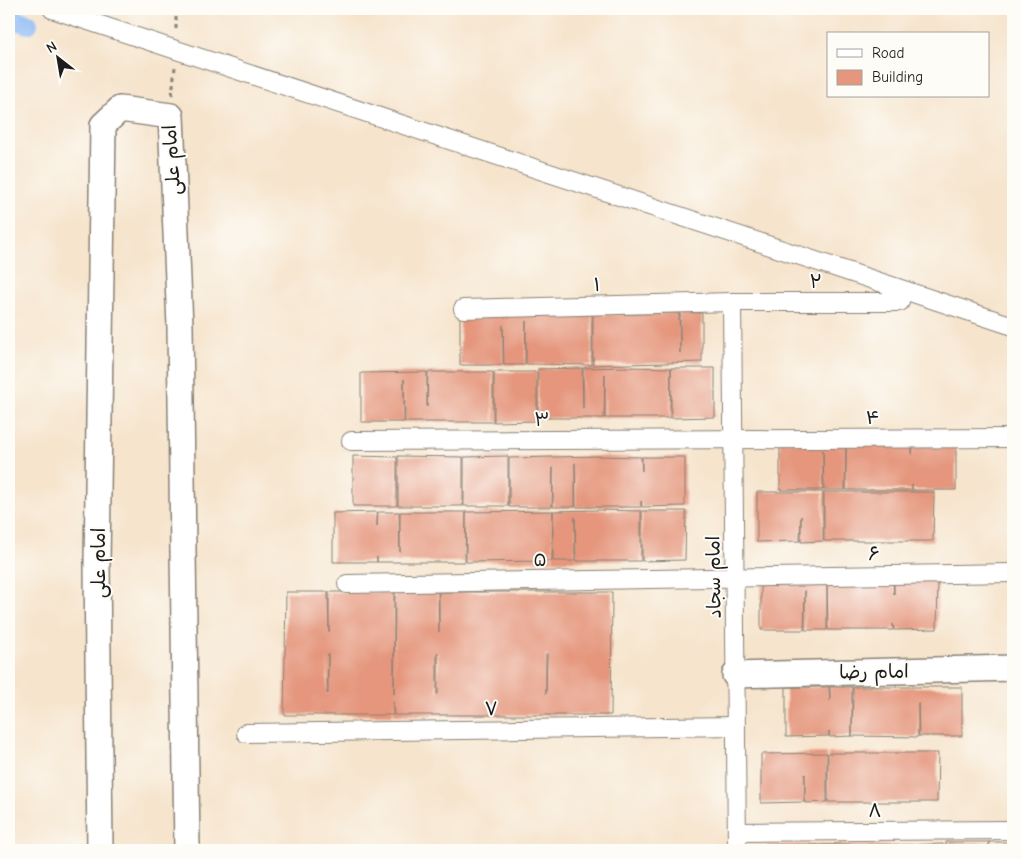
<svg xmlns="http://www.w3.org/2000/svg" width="1022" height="859" font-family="'Comic Neue','Playpen Sans Arabic',sans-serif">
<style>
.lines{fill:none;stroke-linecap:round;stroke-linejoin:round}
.canal{stroke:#8ab9f5;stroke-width:20}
.building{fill:#e5967d;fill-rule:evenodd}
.street-casing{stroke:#898074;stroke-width:20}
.secondary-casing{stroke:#898074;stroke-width:28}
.path{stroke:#898074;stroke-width:3;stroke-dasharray:4 4;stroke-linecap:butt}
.street{stroke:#fff;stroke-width:18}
.secondary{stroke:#fff;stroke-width:25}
.labels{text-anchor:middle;stroke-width:4;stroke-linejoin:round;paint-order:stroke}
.street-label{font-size:19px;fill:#1c1c1c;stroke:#fdfcf7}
</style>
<rect width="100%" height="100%" fill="#fdfcf7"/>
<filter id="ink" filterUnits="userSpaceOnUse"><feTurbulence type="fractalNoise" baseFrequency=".02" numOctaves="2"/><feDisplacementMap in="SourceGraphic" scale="10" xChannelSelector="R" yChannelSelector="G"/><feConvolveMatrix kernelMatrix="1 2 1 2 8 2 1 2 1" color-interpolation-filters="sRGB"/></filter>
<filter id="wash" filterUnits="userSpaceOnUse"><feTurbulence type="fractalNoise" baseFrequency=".0096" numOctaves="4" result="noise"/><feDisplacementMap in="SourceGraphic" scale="20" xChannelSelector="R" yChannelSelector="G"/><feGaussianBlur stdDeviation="1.12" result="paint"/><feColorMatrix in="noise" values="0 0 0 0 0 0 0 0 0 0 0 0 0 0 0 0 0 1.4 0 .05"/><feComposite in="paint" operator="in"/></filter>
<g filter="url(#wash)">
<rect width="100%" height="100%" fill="#f6e4cc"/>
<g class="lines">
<path class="canal" d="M9 18 28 24"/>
</g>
<g id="blocks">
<g class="building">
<path d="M680 312 702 313V362L593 365V315L679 313 680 353Z"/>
<path d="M548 314 592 315V365L526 364V321L525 365H504L503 325V365H460V316Z"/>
<path d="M627 367 671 368 670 418H605V374L604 418H538V369L582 368 583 408V368Z"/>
<path d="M671 368H715V417L671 418Z"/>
<path d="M427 372V407L428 372H493V422H405L404 379V422H361V373Z"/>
<path d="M494 372H537V421L494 422Z"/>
<path d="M913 440H956V490H912V485V490H846V447L845 490H824L823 450V490H780V441H912V455Z"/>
<path d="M353 456 397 457V506H353Z"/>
<path d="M398 456 463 457V506H398Z"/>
<path d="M508 456V506H464V457Z"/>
<path d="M598 456 641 457 642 471V457H685V506L642 507 641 501V507H576L575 463V507H553V467L552 507H509V458Z"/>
<path d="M757 492H823V541L801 542V516L800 541 757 542Z"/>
<path d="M824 492H934L933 541H824Z"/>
<path d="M598 510 641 511V561H576L575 517V561H553V511Z"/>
<path d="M553 511 552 561 466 562V512Z"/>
<path d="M642 511H686L685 560 642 561Z"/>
<path d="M377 512V526L378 512H399L400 552V512H466L465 562H377V557V562H333V513Z"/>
<path d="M893 580 894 594V580H938L937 629 894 630 893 624V630H828L827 586V630H805V590L804 630H761V581Z"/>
<path d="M395 591 438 592 439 632V592H612L611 715H394L393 702V715H284L286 592H328L329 632V592H394V694ZM437 653H438V694H437ZM328 654V694H327ZM546 654H547L546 694Z"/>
<path d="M786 687H829L830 701V687H852V736L830 737 829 731V736L786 737Z"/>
<path d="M853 687H962V736H919L918 703V737L852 736Z"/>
<path d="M827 753V802L805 803V774L804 802 761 803V754Z"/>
<path d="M828 753H938L937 802H828Z"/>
<path d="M946 842H989L988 850H946Z"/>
<rect x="989" y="842" width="24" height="8"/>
<path d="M834 844 899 845V850H834Z"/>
<path d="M943 844V850H900V845Z"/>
<rect x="767" y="845" width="66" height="5"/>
</g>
</g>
</g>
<g filter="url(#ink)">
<use href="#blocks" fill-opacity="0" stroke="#898074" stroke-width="1"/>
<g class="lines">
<defs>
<g id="street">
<path d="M52 9 1013 326"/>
<path d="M732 302 737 850"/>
<path d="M463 309 732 302H900"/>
<path d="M351 441 1013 438"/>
<path d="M347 584 1013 573"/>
<path d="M246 733 736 726"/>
<path d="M737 832 1013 830"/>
</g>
<g id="secondary">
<path d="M735 675 1013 668"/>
<path d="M100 850 97 565 103 125 120 109 171 116 180 326 187 850"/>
</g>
</defs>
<use href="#street" class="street-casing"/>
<use href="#secondary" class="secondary-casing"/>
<g class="path">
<path d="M176 9V33"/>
<path d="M172 95 175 67"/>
</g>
<use href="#street" class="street"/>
<use href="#secondary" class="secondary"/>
</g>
</g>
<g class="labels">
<g class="street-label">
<text transform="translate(171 160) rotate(-94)" y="7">امام علی</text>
<text x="816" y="288">۲</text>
<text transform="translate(597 284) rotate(-1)" y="7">۱</text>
<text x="873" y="424">۴</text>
<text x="542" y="426">۳</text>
<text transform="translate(874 553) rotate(-1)" y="7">۶</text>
<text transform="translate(540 559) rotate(-1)" y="7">۵</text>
<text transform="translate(98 563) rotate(-90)" y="7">امام علی</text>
<text transform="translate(713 577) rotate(-91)" y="7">امام سجاد</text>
<text transform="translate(874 671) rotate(-1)" y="7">امام رضا</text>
<text transform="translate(491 708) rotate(-1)" y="7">۷</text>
<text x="875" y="817">۸</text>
</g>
</g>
<rect width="1022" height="859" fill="none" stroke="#fdfcf7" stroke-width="30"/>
<rect x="827" y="32" width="162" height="65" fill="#fdfcf7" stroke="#a3a29f"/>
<rect x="837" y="49" width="25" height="8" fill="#ffffff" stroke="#a3a29f"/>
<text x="872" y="58" font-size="15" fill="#1c1c1c">Road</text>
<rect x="837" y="70" width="25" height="15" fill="#e5967d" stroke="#a3a29f"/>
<text x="872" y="82" font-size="15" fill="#1c1c1c">Building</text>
<g transform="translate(58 58) rotate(329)" stroke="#fdfcf7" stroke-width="4" paint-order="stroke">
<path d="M0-4L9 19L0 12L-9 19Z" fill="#1c1c1c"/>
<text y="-8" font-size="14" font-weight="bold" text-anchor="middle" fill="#1c1c1c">N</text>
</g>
</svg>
